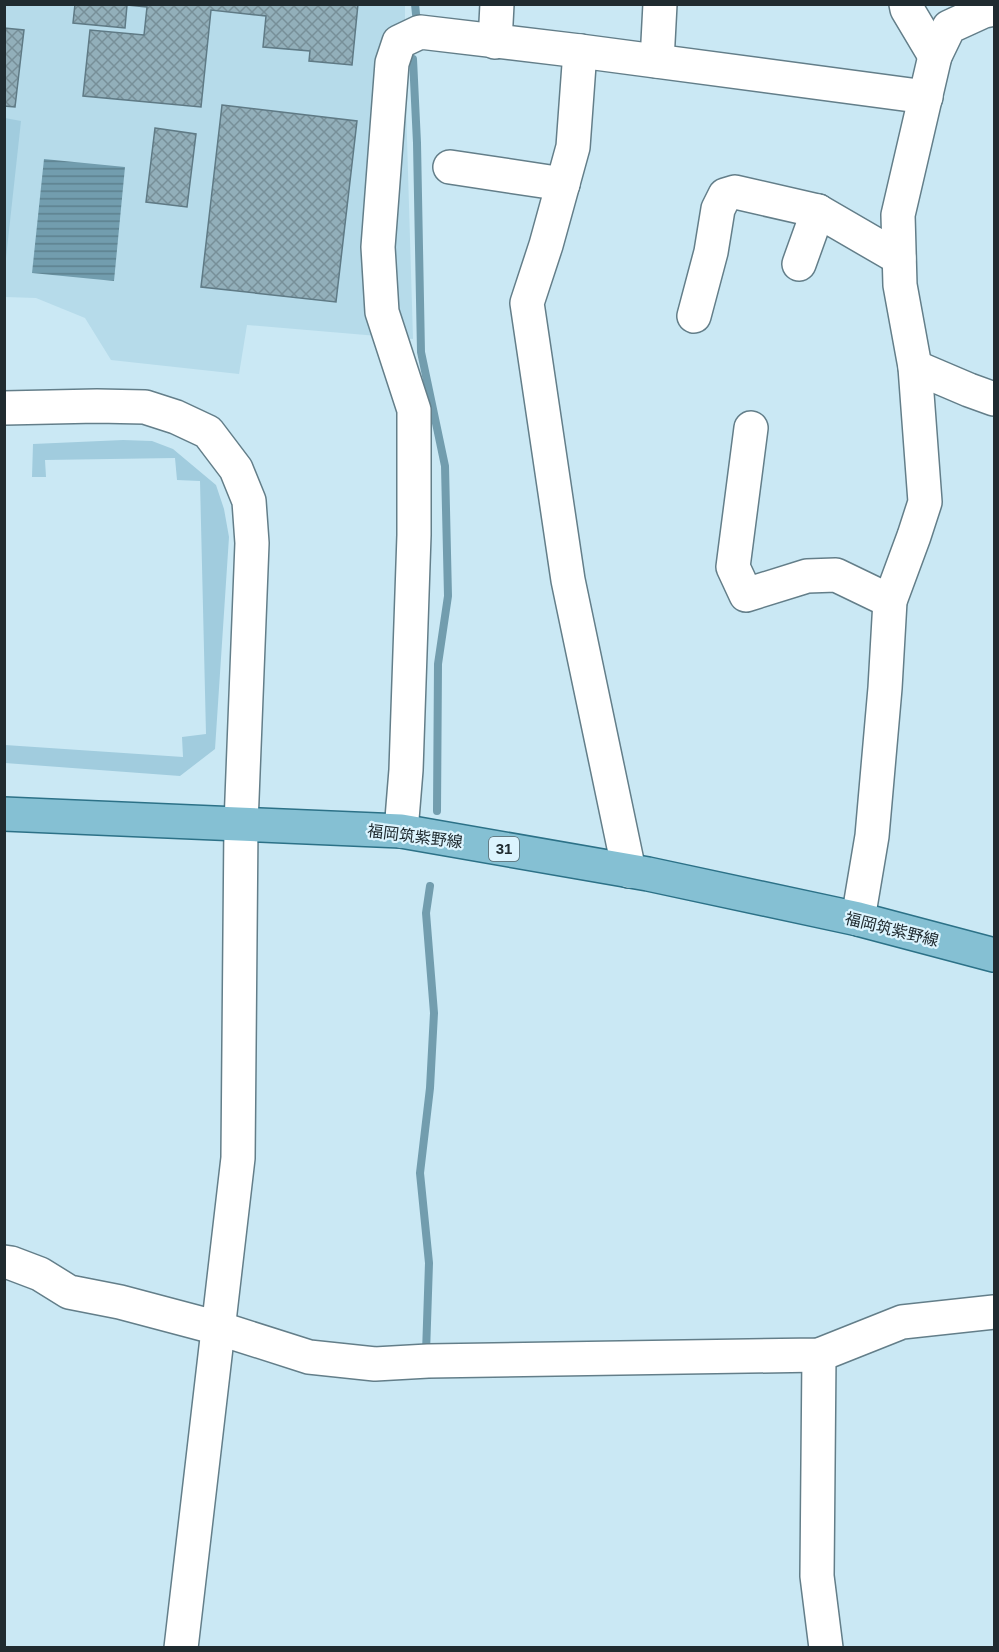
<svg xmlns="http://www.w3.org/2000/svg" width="999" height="1652" font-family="Helvetica,'Noto Sans JP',sans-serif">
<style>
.built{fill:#b6dbea}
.garden{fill:#a1ccde}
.water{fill:url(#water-rules)}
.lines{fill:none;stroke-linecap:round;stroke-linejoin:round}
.stream{stroke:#729dae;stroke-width:8}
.building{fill:url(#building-cross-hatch);stroke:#5f7a85;stroke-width:1.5}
.minor-casing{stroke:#637e89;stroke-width:36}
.major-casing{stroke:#2c7187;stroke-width:36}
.minor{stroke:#fff;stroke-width:33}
.major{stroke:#85c0d3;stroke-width:33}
.labels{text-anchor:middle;stroke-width:4.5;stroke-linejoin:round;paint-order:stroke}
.shield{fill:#dcf4fe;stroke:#58676e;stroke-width:1.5}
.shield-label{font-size:15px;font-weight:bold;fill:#202b30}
.street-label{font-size:16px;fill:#202b30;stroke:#dcf4fe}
</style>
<defs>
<pattern id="water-rules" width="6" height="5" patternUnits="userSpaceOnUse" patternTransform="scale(1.5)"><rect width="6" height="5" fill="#729dae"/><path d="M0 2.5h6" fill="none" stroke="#5d808e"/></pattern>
<pattern id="building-cross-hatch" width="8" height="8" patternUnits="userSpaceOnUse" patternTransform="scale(1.5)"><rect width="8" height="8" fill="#92afba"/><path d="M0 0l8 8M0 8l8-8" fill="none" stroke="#778f98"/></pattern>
</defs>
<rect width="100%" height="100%" fill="#cae8f4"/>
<path class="built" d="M5 5H405V72L413 339 247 325 239 374 111 360 85 318 36 298 5 297Z"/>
<g class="garden">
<path d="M5 118 21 121 5 267 4 118Z"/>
<path d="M123 440 152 441 173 449 216 485 224 509 229 537 215 749 180 776 5 763V745L183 757 182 737 206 734 200 481 177 480 175 458 45 460 46 477H32L33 444Z"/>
</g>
<path class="water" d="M44 159 125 167 114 281 32 273Z"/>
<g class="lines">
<g class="stream">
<path d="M415 4 416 14"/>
<path d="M413 59 417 143 421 352 445 466 448 596 438 664 437 811"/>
<path d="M425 1353H426L429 1263 420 1173 430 1088 434 1013 426 913 430 886"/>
</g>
</g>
<g class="building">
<path d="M75 4H358L352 65 309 61 310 51 263 47 266 16 211 10 201 107 83 96 90 30 144 35 147 7 127 5 125 28 73 23Z"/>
<path d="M4 28 24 30 15 107 4 106Z"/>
<path d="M222 105 357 121 336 302 201 287Z"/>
<path d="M155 128 196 134 187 207 146 202Z"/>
</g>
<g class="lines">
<defs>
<g id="minor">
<path d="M906 4 907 9 935 56"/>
<path d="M495 42 497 4"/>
<path d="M580 51 573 147 546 245 527 303 568 580 629 871"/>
<path d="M657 61 660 4"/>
<path d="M450 167 563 184"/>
<path d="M799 264 818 211 899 258"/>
<path d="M694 316 711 252 718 209 725 195 735 192 818 211"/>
<path d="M915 367 969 390 994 399"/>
<path d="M4 408 97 406 145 407 176 417 208 432 236 469 249 501 252 543 241 824 238 1158 181 1648"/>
<path d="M751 428 733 567 746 595 807 576 836 575 890 601"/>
<path d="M401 831 406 770 414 535V410L382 312 378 247 392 63 399 42 420 32 580 51 926 97"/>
<path d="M858 919 872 836 885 688 890 601 914 536 925 502 915 367 900 285 898 215 935 56 949 27 984 11 994 9"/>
<path d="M4 1262 11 1263 40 1274 69 1292 120 1302 218 1328 309 1357 375 1364 428 1361 819 1355 902 1322 994 1312"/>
<path d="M819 1355 817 1576 826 1648"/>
</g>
<path id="major" d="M4 814 401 831 648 874 858 919 994 955"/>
</defs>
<use href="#minor" class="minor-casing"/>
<use href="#major" class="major-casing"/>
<use href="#minor" class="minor"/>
<use href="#major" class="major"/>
</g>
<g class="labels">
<rect class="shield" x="489" y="837" width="30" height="24" rx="4.5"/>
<g class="shield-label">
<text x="504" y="854">31</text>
</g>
<g class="street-label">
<text transform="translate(415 836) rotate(7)" y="6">福岡筑紫野線</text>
<text transform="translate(892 929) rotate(14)" y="6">福岡筑紫野線</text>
</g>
</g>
<rect width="999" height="1652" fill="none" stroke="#202b30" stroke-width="12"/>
</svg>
